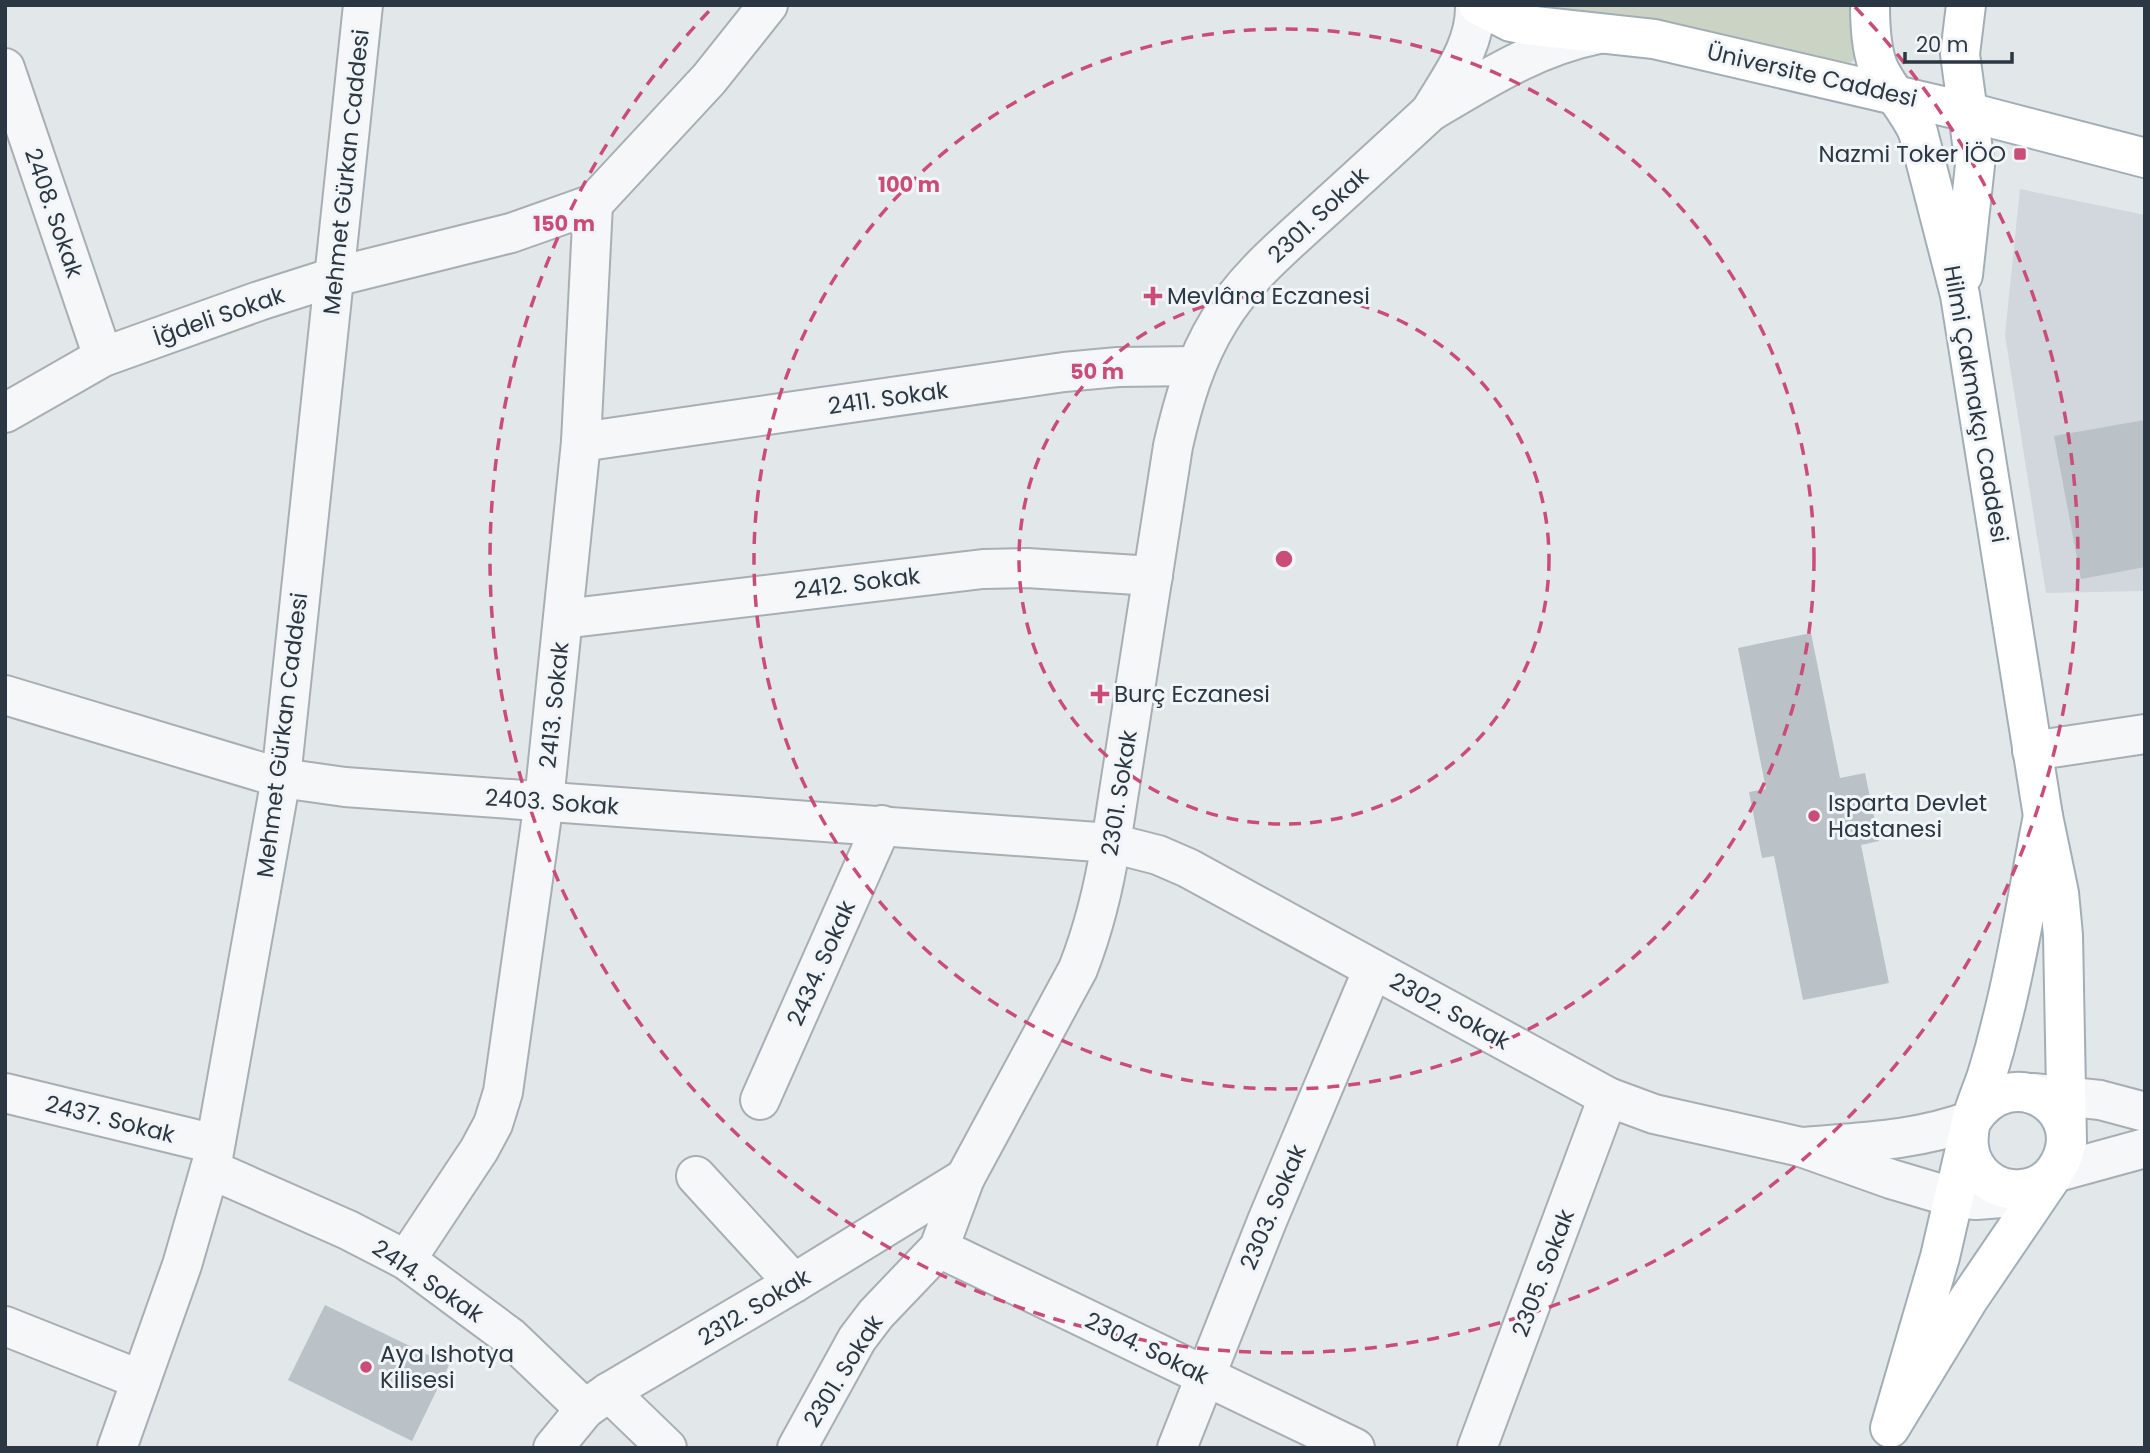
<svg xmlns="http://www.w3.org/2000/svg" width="2150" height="1453" font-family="Poppins,sans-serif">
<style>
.built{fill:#d1d7dc}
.green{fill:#cbd4c4}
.building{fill:#bac1c7}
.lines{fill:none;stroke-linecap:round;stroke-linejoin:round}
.minor-casing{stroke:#a7afb4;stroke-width:42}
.major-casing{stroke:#a2aeb6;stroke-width:42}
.minor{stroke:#f5f7f9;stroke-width:38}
.major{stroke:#fff;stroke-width:38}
.ring{fill:none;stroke:#ca4d77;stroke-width:3.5;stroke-dasharray:12 9}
.poi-dot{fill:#ca4d77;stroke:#f2f5f8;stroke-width:2.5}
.labels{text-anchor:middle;stroke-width:6;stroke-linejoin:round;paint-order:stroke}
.street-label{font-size:23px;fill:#2b3742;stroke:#f2f5f8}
.poi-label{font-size:23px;fill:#2b3742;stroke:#f2f5f8;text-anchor:start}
.centre{fill:#ca4d77;stroke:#f2f5f8;stroke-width:3.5}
.ring-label{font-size:21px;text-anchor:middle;font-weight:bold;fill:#ca4d77;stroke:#f2f5f8;stroke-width:6;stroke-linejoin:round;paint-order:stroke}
</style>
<rect width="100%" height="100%" fill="#e2e7ea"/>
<path class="built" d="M2020 189 2145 215V591L2046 593 2005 335Z"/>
<path class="green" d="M1519 5H1852L1856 58 1850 63 1639 17Z"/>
<g class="building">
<path d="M2145 420V567L2081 579 2054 436Z"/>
<path d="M1811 633 1840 778 1865 773 1879 841 1861 845 1889 983 1803 1000 1774 856 1762 858 1749 792 1766 789 1738 648Z"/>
<path d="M325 1305 449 1365 412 1441 288 1380Z"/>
</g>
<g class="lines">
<defs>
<g id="minor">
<path d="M1475 5C1476 46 1450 78 1430 112 1486 79 1535 47 1599 34"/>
<path d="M5 68 103 357"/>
<path d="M5 413 103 357 259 301 334 277 511 233 593 204 709 79 768 5"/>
<path d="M581 442 1064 372 1118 367 1196 366"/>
<path d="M563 619 983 569 1027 568 1153 576"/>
<path d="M5 695 281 778 345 787 1111 843 1158 855 1188 868 1608 1097 1654 1114 1801 1147"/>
<path d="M2032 751 2145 734"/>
<path d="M5 1093 215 1144"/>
<path d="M2033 1093 2100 1100 2145 1112"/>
<path d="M760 1100 882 825"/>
<path d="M1972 1120C1916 1141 1861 1142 1801 1147L1891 1179 1955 1198 1976 1200 2002 1198 2032 1188"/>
<path d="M210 1169 348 1230 406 1260 510 1337 585 1409"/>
<path d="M2054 1173 2145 1148"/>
<path d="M696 1176 794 1283"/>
<path d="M939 1248 1355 1448"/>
<path d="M406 1260 479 1150 493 1124 503 1092 544 801 581 442 593 204"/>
<path d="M5 1326 141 1380"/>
<path d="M609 1392 667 1448"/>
<path d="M117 1448 182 1265 213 1158 281 778 363 5"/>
<path d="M553 1448 585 1409 609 1392 794 1283 965 1178"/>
<path d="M797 1448 857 1339 876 1314 939 1248 965 1178 1078 969C1094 928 1104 887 1111 843L1173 446C1183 402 1195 360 1219 321 1243 281 1278 251 1312 220 1352 184 1391 148 1430 112"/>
<path d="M1177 1448 1267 1221 1373 969"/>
<path d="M1477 1448 1608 1097"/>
</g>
<g id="major">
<path d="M1478 5 1511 22 1525 25 1654 39 1968 112 2145 158"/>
<path d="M1870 5C1870 25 1871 53 1880 71 1891 93 1908 109 1918 132L1960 295 2043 816"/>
<path d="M1963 275 1975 165 1960 54 1966 5"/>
<path d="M1972 1120C2013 1057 2094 1112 2056 1169 2048 1181 2035 1188 2021 1189 1995 1192 1972 1172 1969 1147 1966 1123 1980 1097 1987 1075 1992 1059 1997 1041 2001 1024 2019 956 2029 885 2043 816L2059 893 2063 935 2067 1142"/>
<path d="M1968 1136 1940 1257 1890 1428 1968 1300 2053 1175"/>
</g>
</defs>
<use href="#minor" class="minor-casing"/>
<use href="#major" class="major-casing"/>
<use href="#minor" class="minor"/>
<use href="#major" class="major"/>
</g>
<g class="ring">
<circle cx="1284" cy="559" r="265"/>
<circle cx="1284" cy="559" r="530"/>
<path d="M1855 7A794 794 0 1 1 713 7"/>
</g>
<g class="poi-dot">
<rect x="2013" y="147" width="14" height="14" rx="3.5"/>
<path d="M1149.5 285.5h7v7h7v7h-7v7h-7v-7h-7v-7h7z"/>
<path d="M1096.5 683.5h7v7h7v7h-7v7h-7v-7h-7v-7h7z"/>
<circle cx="1814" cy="816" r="7"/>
<circle cx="366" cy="1367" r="7"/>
</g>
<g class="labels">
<g class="street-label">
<text transform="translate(1812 75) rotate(13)" y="8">Üniversite Caddesi</text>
<text transform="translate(346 172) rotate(-84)" y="8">Mehmet Gürkan Caddesi</text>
<text transform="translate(54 213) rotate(71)" y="8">2408. Sokak</text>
<text transform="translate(1318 215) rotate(-43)" y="8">2301. Sokak</text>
<text transform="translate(219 316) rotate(-19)" y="8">İğdeli Sokak</text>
<text transform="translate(888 398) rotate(-8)" y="8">2411. Sokak</text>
<text transform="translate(1976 404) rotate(80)" y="8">Hilmi Çakmakçı Caddesi</text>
<text transform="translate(857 583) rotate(-7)" y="8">2412. Sokak</text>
<text transform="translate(554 705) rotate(-84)" y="8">2413. Sokak</text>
<text transform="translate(282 735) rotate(-83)" y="8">Mehmet Gürkan Caddesi</text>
<text transform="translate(1119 793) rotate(-81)" y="8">2301. Sokak</text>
<text transform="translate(552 802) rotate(4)" y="8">2403. Sokak</text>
<text transform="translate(821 963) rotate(-66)" y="8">2434. Sokak</text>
<text transform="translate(1450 1011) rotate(29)" y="8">2302. Sokak</text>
<text transform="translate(110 1119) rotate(14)" y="8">2437. Sokak</text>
<text transform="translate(1273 1207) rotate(-67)" y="8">2303. Sokak</text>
<text transform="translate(1543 1273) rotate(-69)" y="8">2305. Sokak</text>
<text transform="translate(428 1281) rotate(34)" y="8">2414. Sokak</text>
<text transform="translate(754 1307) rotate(-31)" y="8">2312. Sokak</text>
<text transform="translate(1147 1348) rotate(26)" y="8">2304. Sokak</text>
<text transform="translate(843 1371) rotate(-58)" y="8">2301. Sokak</text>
</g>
<g class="poi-label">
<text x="2006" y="162" text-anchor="end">Nazmi Toker İÖO</text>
<text x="1167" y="304">Mevlâna Eczanesi</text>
<text x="1114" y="702">Burç Eczanesi</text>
<text x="1828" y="811">Isparta Devlet<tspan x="1828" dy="26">Hastanesi</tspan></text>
<text x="380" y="1362">Aya Ishotya<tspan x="380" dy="26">Kilisesi</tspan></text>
</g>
</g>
<circle cx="1284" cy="559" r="10" class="centre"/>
<g class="ring-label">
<text x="909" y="192">100 m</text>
<text x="564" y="231">150 m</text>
<text x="1097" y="379">50 m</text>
</g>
<rect width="2150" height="1453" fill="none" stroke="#2b3742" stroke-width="14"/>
<path d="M1905 52v10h107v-10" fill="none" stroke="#2b3742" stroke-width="3.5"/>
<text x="1916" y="52" font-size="21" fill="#2b3742" stroke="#f2f5f8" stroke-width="5" paint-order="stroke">20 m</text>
</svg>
